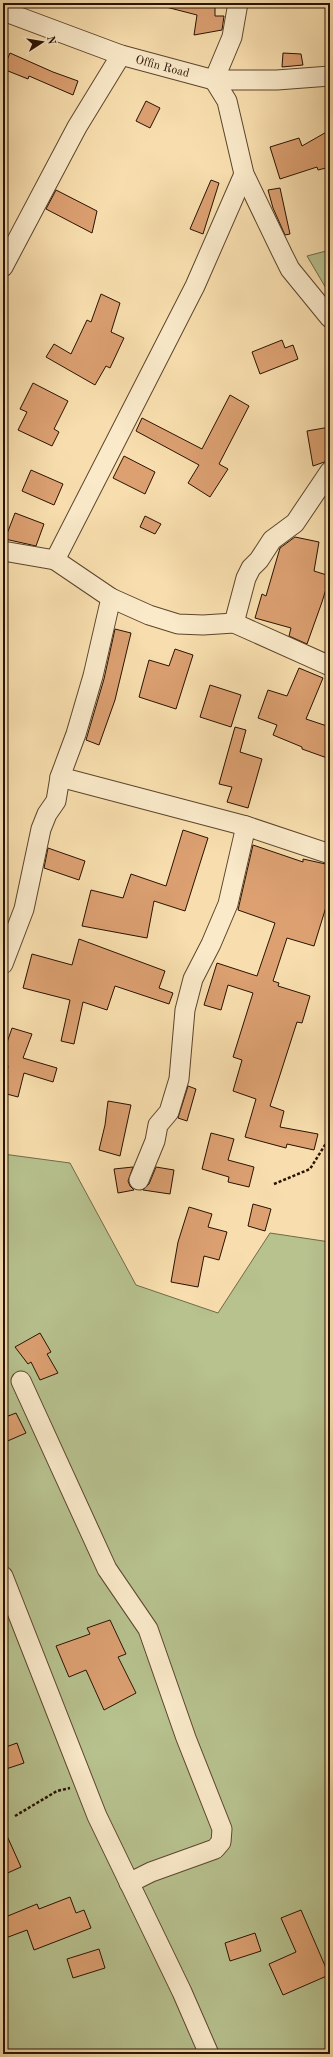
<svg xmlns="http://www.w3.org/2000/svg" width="333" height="2057" font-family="'Old Standard TT',serif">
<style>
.green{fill:#b7c28f;stroke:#706a48}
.building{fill:#dca071;stroke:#281202}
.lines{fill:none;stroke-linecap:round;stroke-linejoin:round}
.minor-casing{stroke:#5c452d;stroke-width:21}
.path{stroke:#281202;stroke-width:2.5;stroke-dasharray:3 2;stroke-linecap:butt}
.minor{stroke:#faeaca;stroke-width:19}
.labels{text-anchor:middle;stroke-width:3;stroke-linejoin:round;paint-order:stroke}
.street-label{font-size:12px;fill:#281202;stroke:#faeaca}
</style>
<rect width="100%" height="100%" fill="#f8deae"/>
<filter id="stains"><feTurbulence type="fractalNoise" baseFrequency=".005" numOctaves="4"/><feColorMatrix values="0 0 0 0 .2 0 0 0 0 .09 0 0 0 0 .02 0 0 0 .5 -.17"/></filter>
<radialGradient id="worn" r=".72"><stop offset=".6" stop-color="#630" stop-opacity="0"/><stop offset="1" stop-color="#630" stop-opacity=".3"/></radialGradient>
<g class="green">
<path d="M330 250V295L307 256Z"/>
<path d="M3 1154 70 1163 136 1285 218 1313 270 1233 330 1242V2054H3Z"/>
</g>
<g class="building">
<path d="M166 3H215V16H224L222 30 194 35 197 15 166 7Z"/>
<path d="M10 53 53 72 78 81 73 95 29 76 28 79 3 69Z"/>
<path d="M283 53 301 54 303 65 282 67Z"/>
<path d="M146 101 160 108 150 128 136 121Z"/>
<path d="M330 130V167L318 170 317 167 280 179 270 147 299 138 302 146Z"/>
<path d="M211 180 219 183 203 234 190 229Z"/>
<path d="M280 188 290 234 285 235 273 208 268 190Z"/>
<path d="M56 190 97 211 92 233 46 209Z"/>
<path d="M101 294 120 303 111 332 124 338 110 368 106 366 95 385 46 357 54 344 71 354 87 320 91 322Z"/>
<path d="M282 340 285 348 293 345 298 359 260 374 252 352Z"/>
<path d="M33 383 68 401 54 429 59 432 52 446 18 430 27 412 20 409Z"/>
<path d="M230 395 249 406 219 464 228 469 210 497 188 483 199 465 136 431 142 418 202 449Z"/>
<path d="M330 427V460L313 466 307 431Z"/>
<path d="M124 456 155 472 145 494 113 478Z"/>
<path d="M31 470 63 484 54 505 22 491Z"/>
<path d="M15 513 44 524 36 546 5 539Z"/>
<path d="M145 516 161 524 155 534 140 527Z"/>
<path d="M295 537 319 542 314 571 330 576 322 602 307 644 289 636 291 628 255 618 262 594 266 596 280 548Z"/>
<path d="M115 629 131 633 115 700 99 745 86 740 104 679Z"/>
<path d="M175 649 193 655 176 709 139 697 149 660 169 666Z"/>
<path d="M299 668 323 678 306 719 330 727V759L302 749V747L273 735 277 725 258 718 268 690 287 696Z"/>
<path d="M210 685 241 695 231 727 200 717Z"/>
<path d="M235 727 246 730 240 752 262 759 248 808 227 802 232 787 219 784Z"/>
<path d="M183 830 208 838 185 911 154 901 147 938 82 926 91 890 123 898 131 874 166 886Z"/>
<path d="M253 845 303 862V859L330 865V908L326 907 314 946 287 938 273 981 279 983 278 986 310 996 302 1023 297 1022 270 1106 284 1111 280 1127 318 1134 314 1150 287 1144 286 1148 245 1137 256 1099 233 1091 242 1060 233 1057 253 993 228 985 221 1010 204 1005 217 963 257 976 275 923 238 910Z"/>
<path d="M48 848 85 861 79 880 44 868Z"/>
<path d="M79 939 165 971 159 988 173 993 169 1004 115 986 107 1010 83 1002 74 1044 61 1041 70 1000 23 988 32 954 72 965Z"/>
<path d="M12 1028 32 1034 23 1058 57 1068 53 1082 24 1073 18 1097 3 1093 8 1066 3 1064V1054Z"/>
<path d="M188 1086 196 1089 187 1121 178 1118Z"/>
<path d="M108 1101 131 1105 120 1156 99 1150 105 1125Z"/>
<path d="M211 1133 234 1139 228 1160 254 1167 249 1187 228 1182 229 1177 202 1169Z"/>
<path d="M133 1167 128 1181 130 1186 134 1190 118 1193 114 1169Z"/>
<path d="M156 1167 174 1170 170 1194 143 1190 149 1184Z"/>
<path d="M253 1204 271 1209 265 1231 248 1226Z"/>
<path d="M189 1207 212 1214 208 1227 227 1232 219 1260 204 1256 198 1287 171 1282 178 1242Z"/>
<path d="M40 1333 51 1352 47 1354 58 1373 40 1380 31 1362 28 1364 15 1347Z"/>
<path d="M16 1413 26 1433 3 1443V1418Z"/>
<path d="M110 1620 126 1654 118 1657 136 1693 104 1710 86 1670 69 1677 56 1646 90 1634 87 1628Z"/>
<path d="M17 1743 24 1763 3 1770V1748Z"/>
<path d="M3 1827 21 1867 3 1875Z"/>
<path d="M70 1897 76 1913 84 1910 91 1928 34 1950 27 1930 3 1939V1918L37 1904 39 1909Z"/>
<path d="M301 1910 329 1975 283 1995 269 1964 296 1952 281 1918Z"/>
<path d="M255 1933 261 1951 230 1961 225 1943Z"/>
<path d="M99 1949 105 1968 73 1978 67 1959Z"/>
</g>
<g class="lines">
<defs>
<g id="minor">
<path d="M238 3 232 37 214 80 227 101 244 174 283 255 290 269 330 318"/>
<path id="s1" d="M3 11 121 55 214 80H277L330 76"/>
<path d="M3 267 77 127 121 55"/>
<path d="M3 551 55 560 111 598 149 615 178 624 203 625 234 623 330 666"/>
<path d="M55 560 195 286 244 174"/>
<path d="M234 623 246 578 251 568 259 560 272 540 295 523 330 471"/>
<path d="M60 777 246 826 330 854"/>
<path d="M3 964 24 909 41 829 47 814 56 801 60 777 76 734 93 676 111 598"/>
<path d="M139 1180 155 1141 158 1125 169 1112 179 1079 185 1010 193 979 211 944 228 904 246 826"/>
<path d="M21 1381 107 1569 148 1629 186 1738 222 1829 221 1842 215 1849 151 1872 129 1883"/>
<path d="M3 1576 97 1816 182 1992 209 2054"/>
</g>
</defs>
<use href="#minor" class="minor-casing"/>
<g class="path">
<path d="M274 1184 310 1169 330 1137"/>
<path d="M15 1816 57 1791 70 1788"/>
</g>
<use href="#minor" class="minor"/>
</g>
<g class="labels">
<g class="street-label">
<text dy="4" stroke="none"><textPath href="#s1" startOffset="169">Offin Road</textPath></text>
</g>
</g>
<rect width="333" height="2057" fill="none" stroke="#f8deae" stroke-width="16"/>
<rect x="4" y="4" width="325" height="2049" fill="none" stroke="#281202" stroke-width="2"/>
<rect x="8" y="8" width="317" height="2041" fill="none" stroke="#281202"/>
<g transform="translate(42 42) rotate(78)" stroke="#faeaca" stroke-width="3" paint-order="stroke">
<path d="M0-3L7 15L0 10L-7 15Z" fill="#281202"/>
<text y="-6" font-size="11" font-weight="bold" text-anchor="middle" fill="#281202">N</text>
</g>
<rect width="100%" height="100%" filter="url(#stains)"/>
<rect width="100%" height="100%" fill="url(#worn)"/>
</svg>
